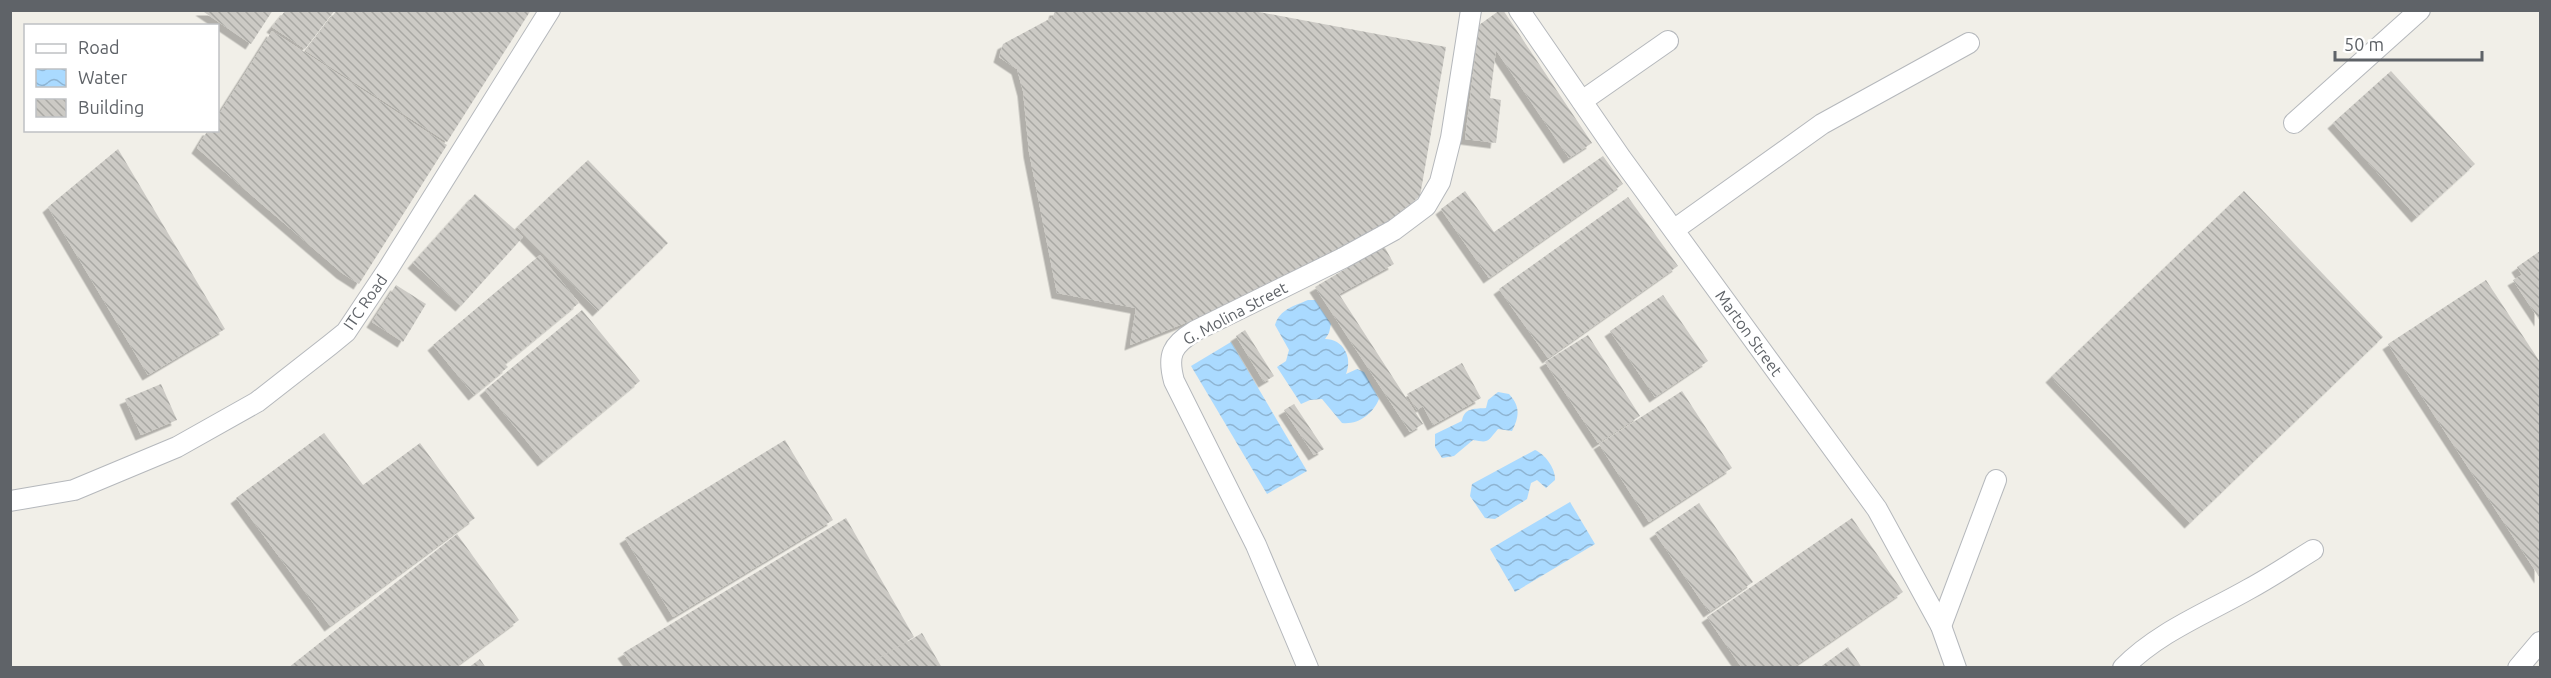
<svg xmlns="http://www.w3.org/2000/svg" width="2551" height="678" font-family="Ubuntu,sans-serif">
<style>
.water{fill:url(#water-waves)}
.building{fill:url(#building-back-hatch);filter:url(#shadow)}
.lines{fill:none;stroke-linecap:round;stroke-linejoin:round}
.minor-casing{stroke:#b5b8bc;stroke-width:22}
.minor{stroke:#fff;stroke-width:20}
.labels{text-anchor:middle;stroke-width:5;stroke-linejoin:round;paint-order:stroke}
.street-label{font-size:16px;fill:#5f6368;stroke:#fff}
</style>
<defs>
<pattern id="water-waves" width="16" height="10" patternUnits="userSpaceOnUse" patternTransform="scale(1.5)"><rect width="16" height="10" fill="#aadaff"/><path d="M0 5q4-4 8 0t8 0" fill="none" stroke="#8eb4d2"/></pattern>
<pattern id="building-back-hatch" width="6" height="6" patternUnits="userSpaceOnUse" patternTransform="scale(1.5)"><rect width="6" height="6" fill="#cccac5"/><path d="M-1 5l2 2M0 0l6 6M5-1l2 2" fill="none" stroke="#a9a8a4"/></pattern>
<filter id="shadow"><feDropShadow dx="-5.5" dy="5.5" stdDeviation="0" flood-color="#0004"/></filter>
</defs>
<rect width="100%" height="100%" fill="#f1efe8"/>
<g class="water">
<path d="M1308 300H1315L1331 324 1329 333 1325 339C1343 339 1353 357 1346 374L1357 369 1364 372 1379 399C1373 414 1358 425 1342 423L1322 399 1310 400 1301 404 1277 367 1286 361 1289 350 1275 325C1280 309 1294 306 1308 300Z"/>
<path d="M1231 342 1307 471 1267 494 1191 366Z"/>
<path d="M1498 392 1509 394C1521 407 1519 417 1512 431L1498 429C1487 442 1489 443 1473 440L1454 456 1442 458 1435 447V434L1462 421C1464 407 1476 409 1486 408L1488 400Z"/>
<path d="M1535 450C1545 454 1556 469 1555 480L1546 488 1537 480 1531 483 1527 499 1495 519 1485 518 1470 496 1472 484Z"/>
<path d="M1570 502 1595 544 1515 592 1490 549Z"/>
</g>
<g class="building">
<path d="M201 10H273L251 44Z"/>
<path d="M286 10H335L305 49 272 27Z"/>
<path d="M337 10H531L447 142 306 51Z"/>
<path d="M1055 10H1248L1446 47 1420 196 1369 237 1195 319 1130 345 1136 308 1057 293 1029 152 1023 91 1017 69 999 57 1003 44 1053 17Z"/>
<path d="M1500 10H1503L1592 143 1569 158 1496 50 1490 98 1501 100 1496 143 1465 139 1479 25Z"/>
<path d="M272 31 447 145 359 284 342 273 197 148 208 130H218V116Z"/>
<path d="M2391 71 2475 164 2417 217 2333 123Z"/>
<path d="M118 149 225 329 148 375 48 207Z"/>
<path d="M1603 156 1623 184 1489 278 1441 209 1465 191 1494 232Z"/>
<path d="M588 160 668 243 598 311 517 227Z"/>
<path d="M2244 191 2383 337 2190 523 2051 377Z"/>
<path d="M475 194 523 237 461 306 413 263Z"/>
<path d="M1628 197 1678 266 1548 358 1499 289Z"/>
<path d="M1384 246 1394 264 1339 294 1423 424 1410 432 1315 287Z"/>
<path d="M2540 251V321L2513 280 2522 275 2517 267Z"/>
<path d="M540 255 579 303 505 364 508 367 474 395 433 345Z"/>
<path d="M2486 280 2540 362V578L2388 344Z"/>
<path d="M396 285 426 304 403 342 372 322Z"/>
<path d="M1663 295 1708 361 1655 397 1610 331Z"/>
<path d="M582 310 640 381 543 461 485 390Z"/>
<path d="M1245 330 1274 376 1264 382 1236 336Z"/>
<path d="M1588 335 1640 416 1598 443 1545 362Z"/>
<path d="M1462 363 1481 398 1433 425 1423 406 1417 410 1407 394Z"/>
<path d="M161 384 177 420 141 435 125 399Z"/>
<path d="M1682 391 1732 468 1649 522 1599 444Z"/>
<path d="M1294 404 1324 449 1314 455 1284 410Z"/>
<path d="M324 433 363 485 420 443 475 518 330 626 236 498Z"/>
<path d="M785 440 833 520 673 617 625 538Z"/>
<path d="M1699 503 1753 582 1709 612 1655 533Z"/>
<path d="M846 518 914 637 861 668H634L623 653Z"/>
<path d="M1852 518 1903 592 1792 668H1742L1707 617Z"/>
<path d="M457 534 519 620 454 668H288Z"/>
<path d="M922 633 942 668H863Z"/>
<path d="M1848 647 1862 668H1819Z"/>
<path d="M480 659 486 668H468Z"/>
</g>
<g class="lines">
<defs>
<g id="minor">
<path d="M1519 10 1621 158 1877 509 1941 626 1956 668"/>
<path d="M1582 101 1668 41"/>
<path d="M2294 123 2420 10"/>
<path d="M1675 229 1822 124 1969 43"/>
<path d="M10 501 74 490 177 447 257 402 330 345 346 332 388 269 550 10"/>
<path d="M1941 626 1996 480"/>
<path d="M1308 668 1256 545 1174 381C1167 355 1172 345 1195 331L1343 258 1394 230 1426 206 1440 182 1451 138 1471 10"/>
<path d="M2123 668C2158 632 2207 613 2249 589 2271 577 2292 563 2313 550"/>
<path d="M2518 668 2540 642"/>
</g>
</defs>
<use href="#minor" class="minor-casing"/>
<use href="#minor" class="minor"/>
</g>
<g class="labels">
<g class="street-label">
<text transform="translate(365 302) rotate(-55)" y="6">ITC Road</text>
<text transform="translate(1235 313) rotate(-28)" y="6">G. Molina Street</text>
<text transform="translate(1749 333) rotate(54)" y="6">Marton Street</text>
</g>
</g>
<rect width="2551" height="678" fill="none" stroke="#5f6368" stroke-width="24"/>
<rect x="24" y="24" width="195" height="108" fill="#ffffff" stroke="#bfc1c3" stroke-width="1.5"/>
<rect x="36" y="44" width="30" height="9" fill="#ffffff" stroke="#bfc1c3" stroke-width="1.5"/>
<text x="78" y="54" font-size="18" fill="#5f6368">Road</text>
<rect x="36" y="69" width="30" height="18" fill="url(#water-waves)" stroke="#bfc1c3" stroke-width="1.5"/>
<text x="78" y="84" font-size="18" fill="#5f6368">Water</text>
<rect x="36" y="99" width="30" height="18" fill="url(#building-back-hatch)" stroke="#bfc1c3" stroke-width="1.5"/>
<text x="78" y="114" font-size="18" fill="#5f6368">Building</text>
<path d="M2335 51v9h147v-9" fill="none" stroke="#5f6368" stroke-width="3"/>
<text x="2344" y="51" font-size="18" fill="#5f6368" stroke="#ffffff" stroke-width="4.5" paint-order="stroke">50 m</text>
</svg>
